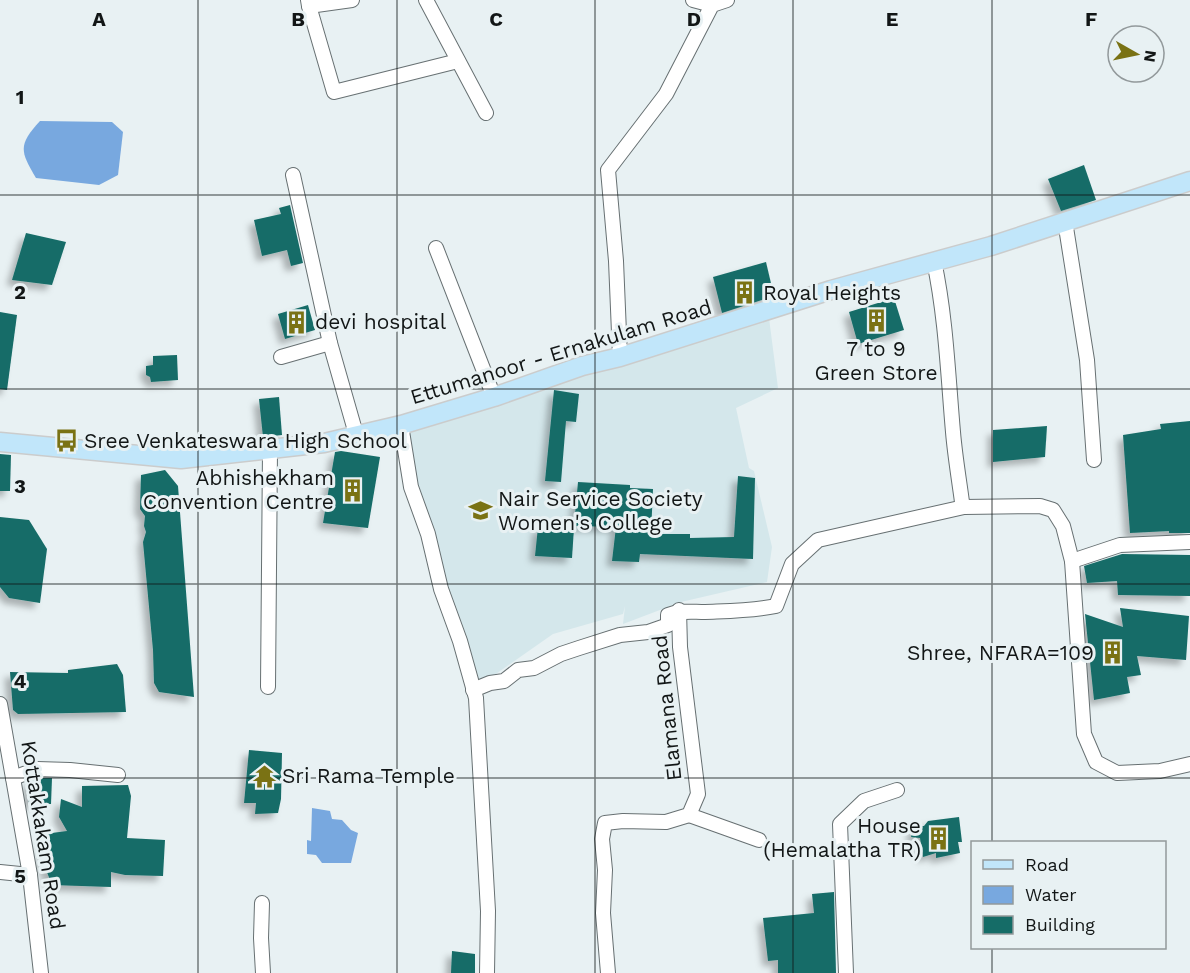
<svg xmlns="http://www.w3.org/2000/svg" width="1190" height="973" font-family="'Work Sans',sans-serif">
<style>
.built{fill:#d4e7eb}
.water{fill:#78a8df}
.building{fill:#156c67;filter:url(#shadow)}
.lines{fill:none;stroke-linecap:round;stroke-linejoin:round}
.minor-casing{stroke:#677072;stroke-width:16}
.major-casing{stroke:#cbcccc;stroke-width:21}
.minor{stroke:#fff;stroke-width:14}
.major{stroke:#c1e6fa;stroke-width:18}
.grid{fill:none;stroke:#121616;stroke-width:1.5;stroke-opacity:0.55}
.labels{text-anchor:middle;stroke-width:6;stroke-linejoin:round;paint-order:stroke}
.poi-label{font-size:21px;fill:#121616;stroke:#e8f1f3;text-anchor:start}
.street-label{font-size:21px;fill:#121616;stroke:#e8f1f3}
.grid-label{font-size:20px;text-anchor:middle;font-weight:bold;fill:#121616;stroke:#e8f1f3;stroke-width:6;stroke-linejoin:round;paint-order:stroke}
</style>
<defs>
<filter id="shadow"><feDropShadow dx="-5.5" dy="5.5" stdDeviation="3" flood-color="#0004"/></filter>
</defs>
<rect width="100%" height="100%" fill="#e8f1f3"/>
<path class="built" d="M769 318 778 388 736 408 749 468 754 471 772 547 767 582 681 602 623 624 625 606 623 614 553 634 473 690 401 425Z"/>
<g class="water">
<path d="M40 121 112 122 123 132 118 175 99 185 36 178C20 151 18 145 40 121Z"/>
<path d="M312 808 330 811 332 819 342 820 351 830 358 833 351 863H322L316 855 307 854V840L311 841Z"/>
</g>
<g class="building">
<path d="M1084 165 1096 200 1061 211 1048 179Z"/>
<path d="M290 205 303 263 291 266 287 250 262 256 254 220 281 214 279 208Z"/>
<path d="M26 233 66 242 52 285 12 280Z"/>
<path d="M766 262 774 296 722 313 713 277Z"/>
<path d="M894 298 904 330 858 344 849 312Z"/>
<path d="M308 305 315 330 285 339 278 314Z"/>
<path d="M0 312 17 315 7 390 0 389Z"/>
<path d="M177 355 178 380 151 382 150 377 146 375V366L153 365V356Z"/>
<path d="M554 390 579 394 576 422 566 421 561 482 545 481Z"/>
<path d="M279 397 282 435 263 437 259 399Z"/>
<path d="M1190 421V533H1169V531L1130 533 1123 435 1161 429 1160 424Z"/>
<path d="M1047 426 1045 457 993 462V430Z"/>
<path d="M341 451 380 457 368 528 323 523 335 452Z"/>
<path d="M0 454 11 455 10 491H0Z"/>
<path d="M165 470 178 486 194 697 159 692 154 683 153 650 143 542 146 532 144 526 145 516 140 509 141 475Z"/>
<path d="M738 476 755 478 753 559 640 554 639 562 612 561 616 527 574 526 578 482 630 485V488L653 489 651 534H690V538L734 537Z"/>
<path d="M0 517 29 520 47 549 40 603 9 598 0 587Z"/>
<path d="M538 527 574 528 572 558 535 556Z"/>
<path d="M1122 554 1190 555V596L1118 595 1117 581 1087 583 1084 566Z"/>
<path d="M1120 608 1189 616 1186 660 1137 656 1141 675 1127 677 1130 693 1094 700 1085 614 1123 627Z"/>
<path d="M117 664 123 675 126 712 18 714 13 710 10 672 68 673V670Z"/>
<path d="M249 750 282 753 281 799 278 813 255 814 256 803H244Z"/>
<path d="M39 778H52L51 804 29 803 28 782Z"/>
<path d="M128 785 131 796 127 838 165 840 163 876 125 875 111 872V887L52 885 43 862 44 834 67 831 59 817 61 799 82 807V786Z"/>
<path d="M959 817 962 842H958L960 853 936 858V853L923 857 920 838 911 837 914 826H924L928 821Z"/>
<path d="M834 892 836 973H778V960L768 961 763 918 814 913 812 894Z"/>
<path d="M452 951 475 954V973H451Z"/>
</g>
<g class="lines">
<defs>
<g id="minor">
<path d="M308 0 309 6 352 0"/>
<path d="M426 0 486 113"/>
<path d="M693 0 712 5"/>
<path d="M309 6 334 92 458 61"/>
<path d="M293 175 330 343 356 434"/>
<path d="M1065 221 1087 360 1094 460"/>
<path d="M436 248 494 397"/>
<path d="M934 261C946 318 948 375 953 432 955 456 959 479 962 502L964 507 1040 506 1053 510 1063 526 1072 561 1084 734 1096 762 1117 773 1160 771 1190 764"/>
<path d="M281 357 330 343"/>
<path d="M620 357 616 261 608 170 666 94 712 5 727 0"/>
<path d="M401 425 411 487 428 534 441 589 460 641 476 698 488 911 487 973"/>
<path d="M1072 561 1120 545 1190 542"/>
<path d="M268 687 270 450"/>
<path d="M473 690 490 683 504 681 518 670 534 668 561 654 579 648 620 635 648 632 668 625V615C681 610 692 612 705 612 729 611 752 611 776 606L792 564 818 540 964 507"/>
<path d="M0 704 30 875 41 973"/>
<path d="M13 778 37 769 70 770 118 775"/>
<path d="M689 815 759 840"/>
<path d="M0 872 30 875"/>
<path d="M262 903 261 938 263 973"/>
<path d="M608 973 603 913 605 870 602 839 605 823 623 821 666 822 689 815 698 794 680 647 679 610"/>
<path d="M846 973 840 824 864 801 897 790"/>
</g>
<path id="major" d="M0 442 181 459 324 443 401 425 494 397 582 366 620 357 831 290 991 246 1190 181"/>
</defs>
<use href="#minor" class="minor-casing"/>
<use href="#major" class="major-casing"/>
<use href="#minor" class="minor"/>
<use href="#major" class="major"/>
</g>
<path class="grid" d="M198 0V973M397 0V973M595 0V973M793 0V973M992 0V842M0 195H1190M0 389H1190M0 584H1190M0 778H1190M992 948V973"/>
<defs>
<symbol id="building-bare" viewBox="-9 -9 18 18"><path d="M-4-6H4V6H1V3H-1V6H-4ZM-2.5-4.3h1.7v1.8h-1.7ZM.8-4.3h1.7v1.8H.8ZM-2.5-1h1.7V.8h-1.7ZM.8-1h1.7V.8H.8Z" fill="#7a7214" stroke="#e8f1f3" stroke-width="2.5" paint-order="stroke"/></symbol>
<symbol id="bus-bare" viewBox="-9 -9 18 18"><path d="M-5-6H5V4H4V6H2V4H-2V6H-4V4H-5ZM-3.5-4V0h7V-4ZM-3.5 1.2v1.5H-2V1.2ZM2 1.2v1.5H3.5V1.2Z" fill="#7a7214" stroke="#e8f1f3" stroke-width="2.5" paint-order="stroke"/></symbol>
<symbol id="university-bare" viewBox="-9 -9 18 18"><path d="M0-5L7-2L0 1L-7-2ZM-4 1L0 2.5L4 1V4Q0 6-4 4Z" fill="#7a7214" stroke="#e8f1f3" stroke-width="2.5" paint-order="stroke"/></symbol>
<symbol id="temple-bare" viewBox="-9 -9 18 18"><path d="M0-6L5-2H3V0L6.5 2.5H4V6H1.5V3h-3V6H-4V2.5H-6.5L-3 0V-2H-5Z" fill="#7a7214" stroke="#e8f1f3" stroke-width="2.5" paint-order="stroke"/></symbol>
</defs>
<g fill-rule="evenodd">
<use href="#building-bare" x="728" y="276" width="33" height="33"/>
<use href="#building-bare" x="860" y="304" width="33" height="33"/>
<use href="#building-bare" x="280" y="306" width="33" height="33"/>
<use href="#bus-bare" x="50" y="424" width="33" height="33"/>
<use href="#building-bare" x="336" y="474" width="33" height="33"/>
<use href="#university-bare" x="464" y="494" width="33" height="33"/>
<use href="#building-bare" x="1096" y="636" width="33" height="33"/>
<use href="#temple-bare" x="248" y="760" width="33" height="33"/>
<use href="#building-bare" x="922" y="822" width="33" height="33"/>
</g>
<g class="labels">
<g class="poi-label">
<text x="763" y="300">Royal Heights</text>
<text x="315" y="329">devi hospital</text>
<text x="876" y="356" text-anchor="middle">7 to 9<tspan x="876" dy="24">Green Store</tspan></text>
<text x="84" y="448">Sree Venkateswara High School</text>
<text x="334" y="485" text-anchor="end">Abhishekham<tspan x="334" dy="24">Convention Centre</tspan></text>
<text x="498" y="506">Nair Service Society<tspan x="498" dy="24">Women's College</tspan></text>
<text x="1094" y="660" text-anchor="end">Shree, NFARA=109</text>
<text x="282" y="783">Sri Rama Temple</text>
<text x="921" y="833" text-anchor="end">House<tspan x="921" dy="24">(Hemalatha TR)</tspan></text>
</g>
<g class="street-label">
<text transform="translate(561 352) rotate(-17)" y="7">Ettumanoor - Ernakulam Road</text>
<text transform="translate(667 708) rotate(-96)" y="7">Elamana Road</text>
<text transform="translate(43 835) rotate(81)" y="7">Kottakkakam Road</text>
</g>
</g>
<g class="grid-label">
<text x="99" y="26">A</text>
<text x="298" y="26">B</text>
<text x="496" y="26">C</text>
<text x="694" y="26">D</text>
<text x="892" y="26">E</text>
<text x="1091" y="26">F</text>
<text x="20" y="104">1</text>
<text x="20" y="299">2</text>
<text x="20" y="493">3</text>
<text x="20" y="688">4</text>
<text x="20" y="883">5</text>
</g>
<rect x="971" y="841" width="195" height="108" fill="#e8f1f3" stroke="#92999b" stroke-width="1.5"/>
<rect x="983" y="860" width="30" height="9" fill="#c1e6fa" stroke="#92999b" stroke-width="1.5"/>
<text x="1025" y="871" font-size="18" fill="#121616">Road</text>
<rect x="983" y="886" width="30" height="18" fill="#78a8df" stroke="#92999b" stroke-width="1.5"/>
<text x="1025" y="901" font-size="18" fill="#121616">Water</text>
<rect x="983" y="916" width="30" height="18" fill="#156c67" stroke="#92999b" stroke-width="1.5"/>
<text x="1025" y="931" font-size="18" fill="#121616">Building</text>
<g transform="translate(1136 54) rotate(99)"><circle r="28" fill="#e8f1f3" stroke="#92999b" stroke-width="1.5"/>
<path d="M0-4.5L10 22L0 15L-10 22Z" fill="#7a7214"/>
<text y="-9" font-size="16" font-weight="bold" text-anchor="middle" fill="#121616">N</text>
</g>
</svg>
